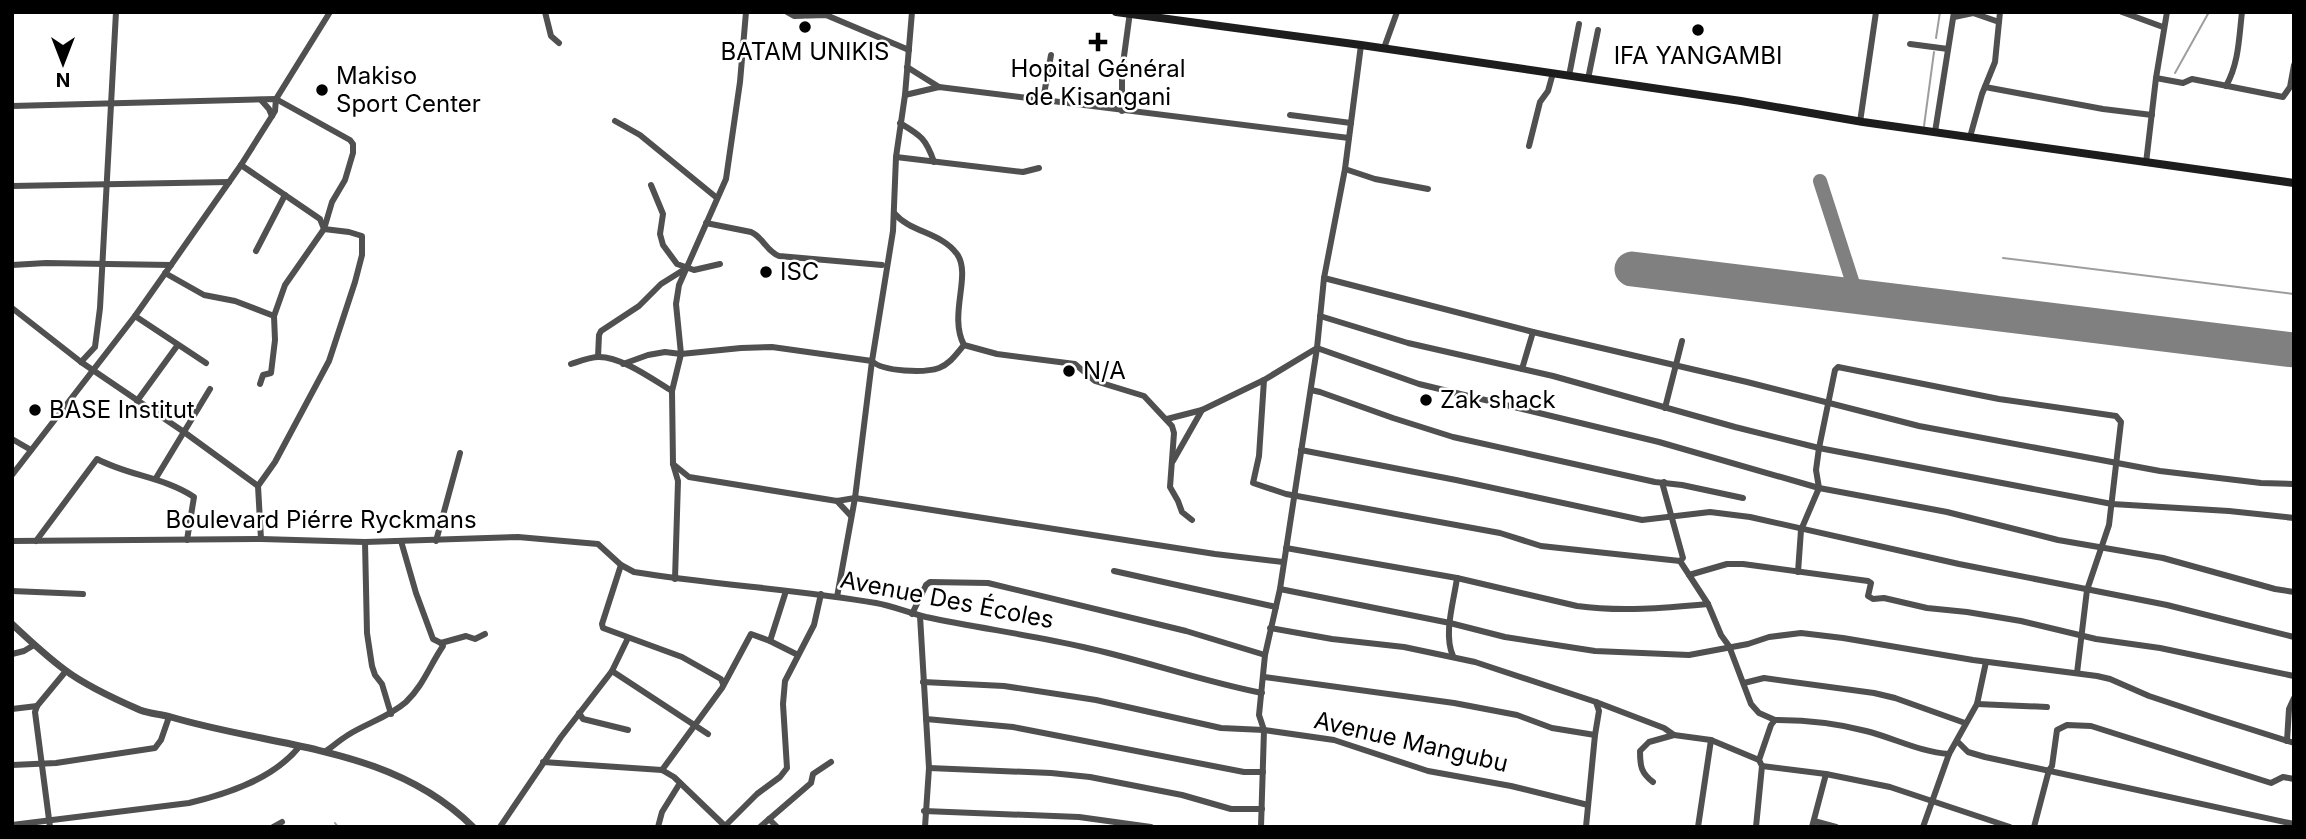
<svg xmlns="http://www.w3.org/2000/svg" width="2306" height="839" font-family="Inter,sans-serif">
<style>
.lines{fill:none;stroke-linecap:round;stroke-linejoin:round}
.stream{stroke:#9e9e9e;stroke-width:2}
.taxiway{stroke:#808080;stroke-width:14}
.runway{stroke:#808080;stroke-width:35}
.minor{stroke:#505050;stroke-width:6}
.tertiary{stroke:#505050;stroke-width:7}
.secondary{stroke:#1d1d1d;stroke-width:8}
.poi-dot{fill:#000;stroke:#fff;stroke-width:2.5}
.labels{text-anchor:middle;stroke-width:5;stroke-linejoin:round;paint-order:stroke}
.poi-label{font-size:24px;fill:#000;stroke:#fff;text-anchor:start}
.street-label{font-size:24px;fill:#000;stroke:#fff}
</style>
<rect width="100%" height="100%" fill="#fff"/>
<g class="lines">
<g class="stream">
<path d="M1936 38 1940 12"/>
<path d="M2175 73 2209 12"/>
<path d="M1924 126 1934 52"/>
<path d="M2003 258 2294 294"/>
<path d="M335 823 338 827"/>
</g>
<path class="taxiway" d="M1820 181 1857 296"/>
<path class="runway" d="M1632 269 2294 350"/>
<g class="minor">
<path d="M545 12 551 36 559 43"/>
<path d="M787 12 794 16 826 15 909 50"/>
<path d="M2122 12 2163 27"/>
<path d="M1954 17 1973 13 1999 22"/>
<path d="M1910 44 1948 49"/>
<path d="M1384 48 1397 12"/>
<path d="M907 67 939 87"/>
<path d="M1569 76 1579 24"/>
<path d="M2156 78 2183 83 2192 79 2283 97 2290 87 2294 65"/>
<path d="M1588 79 1598 30"/>
<path d="M2226 86C2239 63 2239 37 2242 12"/>
<path d="M1985 87 2103 109 2152 115"/>
<path d="M905 95 939 87 1349 138"/>
<path d="M261 100 269 109 272 116"/>
<path d="M1043 100 1051 55"/>
<path d="M12 106 276 99 350 140 353 144V153L345 180 332 202 324 229 285 285 274 316 275 340 271 373 263 375 260 384"/>
<path d="M1122 111V71L1130 12"/>
<path d="M1290 115 1351 123"/>
<path d="M615 121 640 135 717 198"/>
<path d="M1860 122 1876 12"/>
<path d="M900 123C920 135 926 138 934 162"/>
<path d="M1935 132 1954 12"/>
<path d="M1970 137 1982 94 1995 62 2000 12"/>
<path d="M1529 146 1540 102 1548 91 1553 73"/>
<path d="M896 157 1023 172 1039 168"/>
<path d="M2146 163 2156 78 2167 12"/>
<path d="M241 165 320 219 324 229"/>
<path d="M1345 169 1375 179 1428 189"/>
<path d="M651 185 663 214 660 234 663 245 677 264 694 270 720 264"/>
<path d="M12 186 229 182"/>
<path d="M894 213C911 233 941 232 957 254 972 275 948 315 964 345L997 354 1075 364 1095 381 1144 396 1172 426 1174 433 1170 487 1178 501 1182 512 1192 520"/>
<path d="M706 223 751 232C763 237 766 251 779 256L882 265"/>
<path d="M256 251 285 195"/>
<path d="M12 265 46 263 171 265"/>
<path d="M165 273 204 295 235 301 274 316"/>
<path d="M1324 278 1533 332 1747 382 1919 426 2160 471 2261 483 2294 484"/>
<path d="M12 308 81 362 184 432 258 486"/>
<path d="M135 316 206 363"/>
<path d="M1320 316 1408 343 1553 376 1735 427 1819 448 2112 504 2229 511 2294 518"/>
<path d="M598 357 599 335 601 331 639 306 661 284 685 269"/>
<path d="M81 362 95 347 100 308 116 12"/>
<path d="M571 364C580 361 590 357 599 357 622 357 652 379 672 391"/>
<path d="M623 364 648 355 665 352 681 354 741 348 772 347 872 361C883 372 925 373 939 368 950 364 957 353 964 345"/>
<path d="M1522 369 1533 332"/>
<path d="M1264 380 1259 456 1253 483 1286 494 1500 533 1541 546 1680 561"/>
<path d="M1311 390 1320 392 1393 418 1453 437 1655 482 1682 485 1743 498"/>
<path d="M137 401 177 346"/>
<path d="M1665 408 1682 341"/>
<path d="M1167 419 1202 410 1264 380 1317 348 1419 384 1659 442 1819 488 1947 512 2058 540 2163 558 2275 589 2294 592"/>
<path d="M12 439 31 450"/>
<path d="M1301 450 1456 480 1642 520 1710 512 1750 517 1959 564 2167 605 2294 637"/>
<path d="M1173 461 1202 410"/>
<path d="M673 464 689 477 837 501 855 498 1215 554 1283 562"/>
<path d="M12 475 135 316 171 265 241 165 272 116 275 111 276 99 330 12"/>
<path d="M156 478 210 389"/>
<path d="M1664 482 1663 486 1683 558 1680 561 1708 604 1721 635 1729 646 1751 704 1759 713 1775 720 1771 725 1759 760 1762 766 1756 827"/>
<path d="M837 501 851 516"/>
<path d="M261 539 258 486 275 462 329 361 355 282 362 255V236L349 232 324 229"/>
<path d="M12 541 261 539 365 542 518 537 598 544 621 565 634 572C714 585 796 589 876 603 893 606 909 613 926 617 978 628 1031 635 1083 647 1143 660 1201 681 1262 693"/>
<path d="M36 541 97 459C129 476 164 477 194 497L187 540"/>
<path d="M401 541 416 593 433 639 441 643 466 636 475 639 485 634"/>
<path d="M436 541 460 453"/>
<path d="M365 542 367 633 372 666 375 675 382 684 391 714"/>
<path d="M1286 548 1457 578 1577 606C1620 612 1665 608 1708 604"/>
<path d="M621 565 602 624 603 628 682 657 721 679 723 684"/>
<path d="M1114 571 1276 607"/>
<path d="M1798 572 1801 530 1819 488 1816 470 1819 448 1835 370 1838 367 1999 399 2116 416 2121 422 2109 525 2087 590 2077 673"/>
<path d="M1689 575 1727 564H1743L1868 581 1871 583 1868 596 1873 599 1884 598 1927 608 1967 612 2021 621 2096 639 2160 648 2294 676"/>
<path d="M675 579 678 481 673 464 672 391 681 354 676 304 679 285 726 179 740 82 746 12"/>
<path d="M1280 589 1450 623 1505 637 1595 651 1689 655 1748 644 1769 637 1801 633 1843 638 1973 660 2097 676 2110 679 2149 696 2212 717 2294 743"/>
<path d="M12 591 83 594"/>
<path d="M837 597 855 498 872 361 893 231 896 157 905 95 912 12"/>
<path d="M912 614 926 585 930 582 988 583 1186 631 1265 655"/>
<path d="M920 616 929 768 925 827"/>
<path d="M1270 628 1332 639 1404 647 1475 662 1596 702 1664 728 1674 735 1711 740 1759 760"/>
<path d="M770 641 786 591"/>
<path d="M12 654 24 651 34 645"/>
<path d="M1453 656C1443 634 1454 601 1457 578"/>
<path d="M612 671 708 734"/>
<path d="M1264 677 1454 703 1517 715 1552 728 1595 735"/>
<path d="M923 682 1004 686 1096 700 1221 728 1264 730 1334 740 1428 771 1511 786 1588 805"/>
<path d="M1744 683 1764 678 1874 693 1895 698 1965 723"/>
<path d="M1977 704 2047 707"/>
<path d="M12 709 37 706"/>
<path d="M579 713 583 719 628 730"/>
<path d="M926 719 1013 727 1244 772H1263"/>
<path d="M1775 720C1805 720 1836 723 1866 731 1894 738 1920 752 1949 754"/>
<path d="M2287 741 2289 709 2294 698"/>
<path d="M1958 742 1968 752 1985 757 2294 824"/>
<path d="M326 751C333 746 340 740 348 735 367 723 389 717 406 702 423 686 430 665 443 646L441 643"/>
<path d="M543 762 662 770 674 777 726 827"/>
<path d="M12 765 56 763 155 748 161 740 169 717"/>
<path d="M1762 766 1826 774 1890 787 2010 827"/>
<path d="M929 768 1051 773 1090 777 1182 795 1231 809H1262"/>
<path d="M662 770 722 688 751 634 770 641 798 655"/>
<path d="M1653 782C1641 773 1640 766 1640 751L1649 742 1674 735"/>
<path d="M924 811 1079 817 1151 827"/>
<path d="M769 819 777 827"/>
<path d="M1814 821 1836 827"/>
<path d="M12 825 189 803C228 794 273 779 299 747"/>
<path d="M725 826 757 794 780 777 787 768 783 704 785 681 814 625 821 594"/>
<path d="M50 827 35 712 37 706 66 671"/>
<path d="M273 827 282 822"/>
<path d="M500 827 561 737 612 671 628 638"/>
<path d="M658 827 662 812 680 783"/>
<path d="M760 827 811 783 813 774 831 762"/>
<path d="M1261 827 1264 730 1259 715 1265 655 1280 589 1317 348 1324 278 1345 169 1361 45"/>
<path d="M1586 827 1595 735 1599 711 1596 702"/>
<path d="M1698 827 1711 740"/>
<path d="M1812 827 1826 774"/>
<path d="M1923 827 1949 754 1977 704 1986 662"/>
<path d="M2034 827 2049 770 2052 766 2057 730 2067 725 2091 726 2271 783 2283 777 2294 779"/>
</g>
<path class="tertiary" d="M12 624C29 640 46 656 65 670 85 685 117 700 140 710 150 714 161 714 171 717 275 748 392 746 473 827"/>
<path class="secondary" d="M1116 12 1361 45 1741 101 1863 122 2294 183"/>
</g>
<g class="poi-dot">
<circle cx="805" cy="27" r="7"/>
<circle cx="1698" cy="30" r="7"/>
<path d="M1094.5 31.5h7v7h7v7h-7v7h-7v-7h-7v-7h7z"/>
<circle cx="322" cy="90" r="7"/>
<circle cx="766" cy="272" r="7"/>
<circle cx="1069" cy="371" r="7"/>
<circle cx="1426" cy="400" r="7"/>
<circle cx="35" cy="410" r="7"/>
</g>
<g class="labels">
<g class="poi-label">
<text x="805" y="60" text-anchor="middle">BATAM UNIKIS</text>
<text x="1698" y="64" text-anchor="middle">IFA YANGAMBI</text>
<text x="1098" y="77" text-anchor="middle">Hopital Général<tspan x="1098" dy="28">de Kisangani</tspan></text>
<text x="336" y="84">Makiso<tspan x="336" dy="28">Sport Center</tspan></text>
<text x="780" y="280">ISC</text>
<text x="1083" y="379">N/A</text>
<text x="1440" y="408">Zak shack</text>
<text x="49" y="418">BASE Institut</text>
</g>
<g class="street-label">
<text x="321" y="528">Boulevard Piérre Ryckmans</text>
<text transform="translate(947 600) rotate(11)" y="8">Avenue Des Écoles</text>
<text transform="translate(1411 742) rotate(13)" y="8">Avenue Mangubu</text>
</g>
</g>
<rect width="2306" height="839" fill="none" stroke="#000000" stroke-width="28"/>
<g transform="translate(63 63) rotate(180)" stroke="#ffffff" stroke-width="5" paint-order="stroke">
<path d="M0-5L12 26L0 18L-12 26Z" fill="#000000"/>
<text y="-10" font-size="19" font-weight="bold" text-anchor="middle" fill="#000000">N</text>
</g>
</svg>
